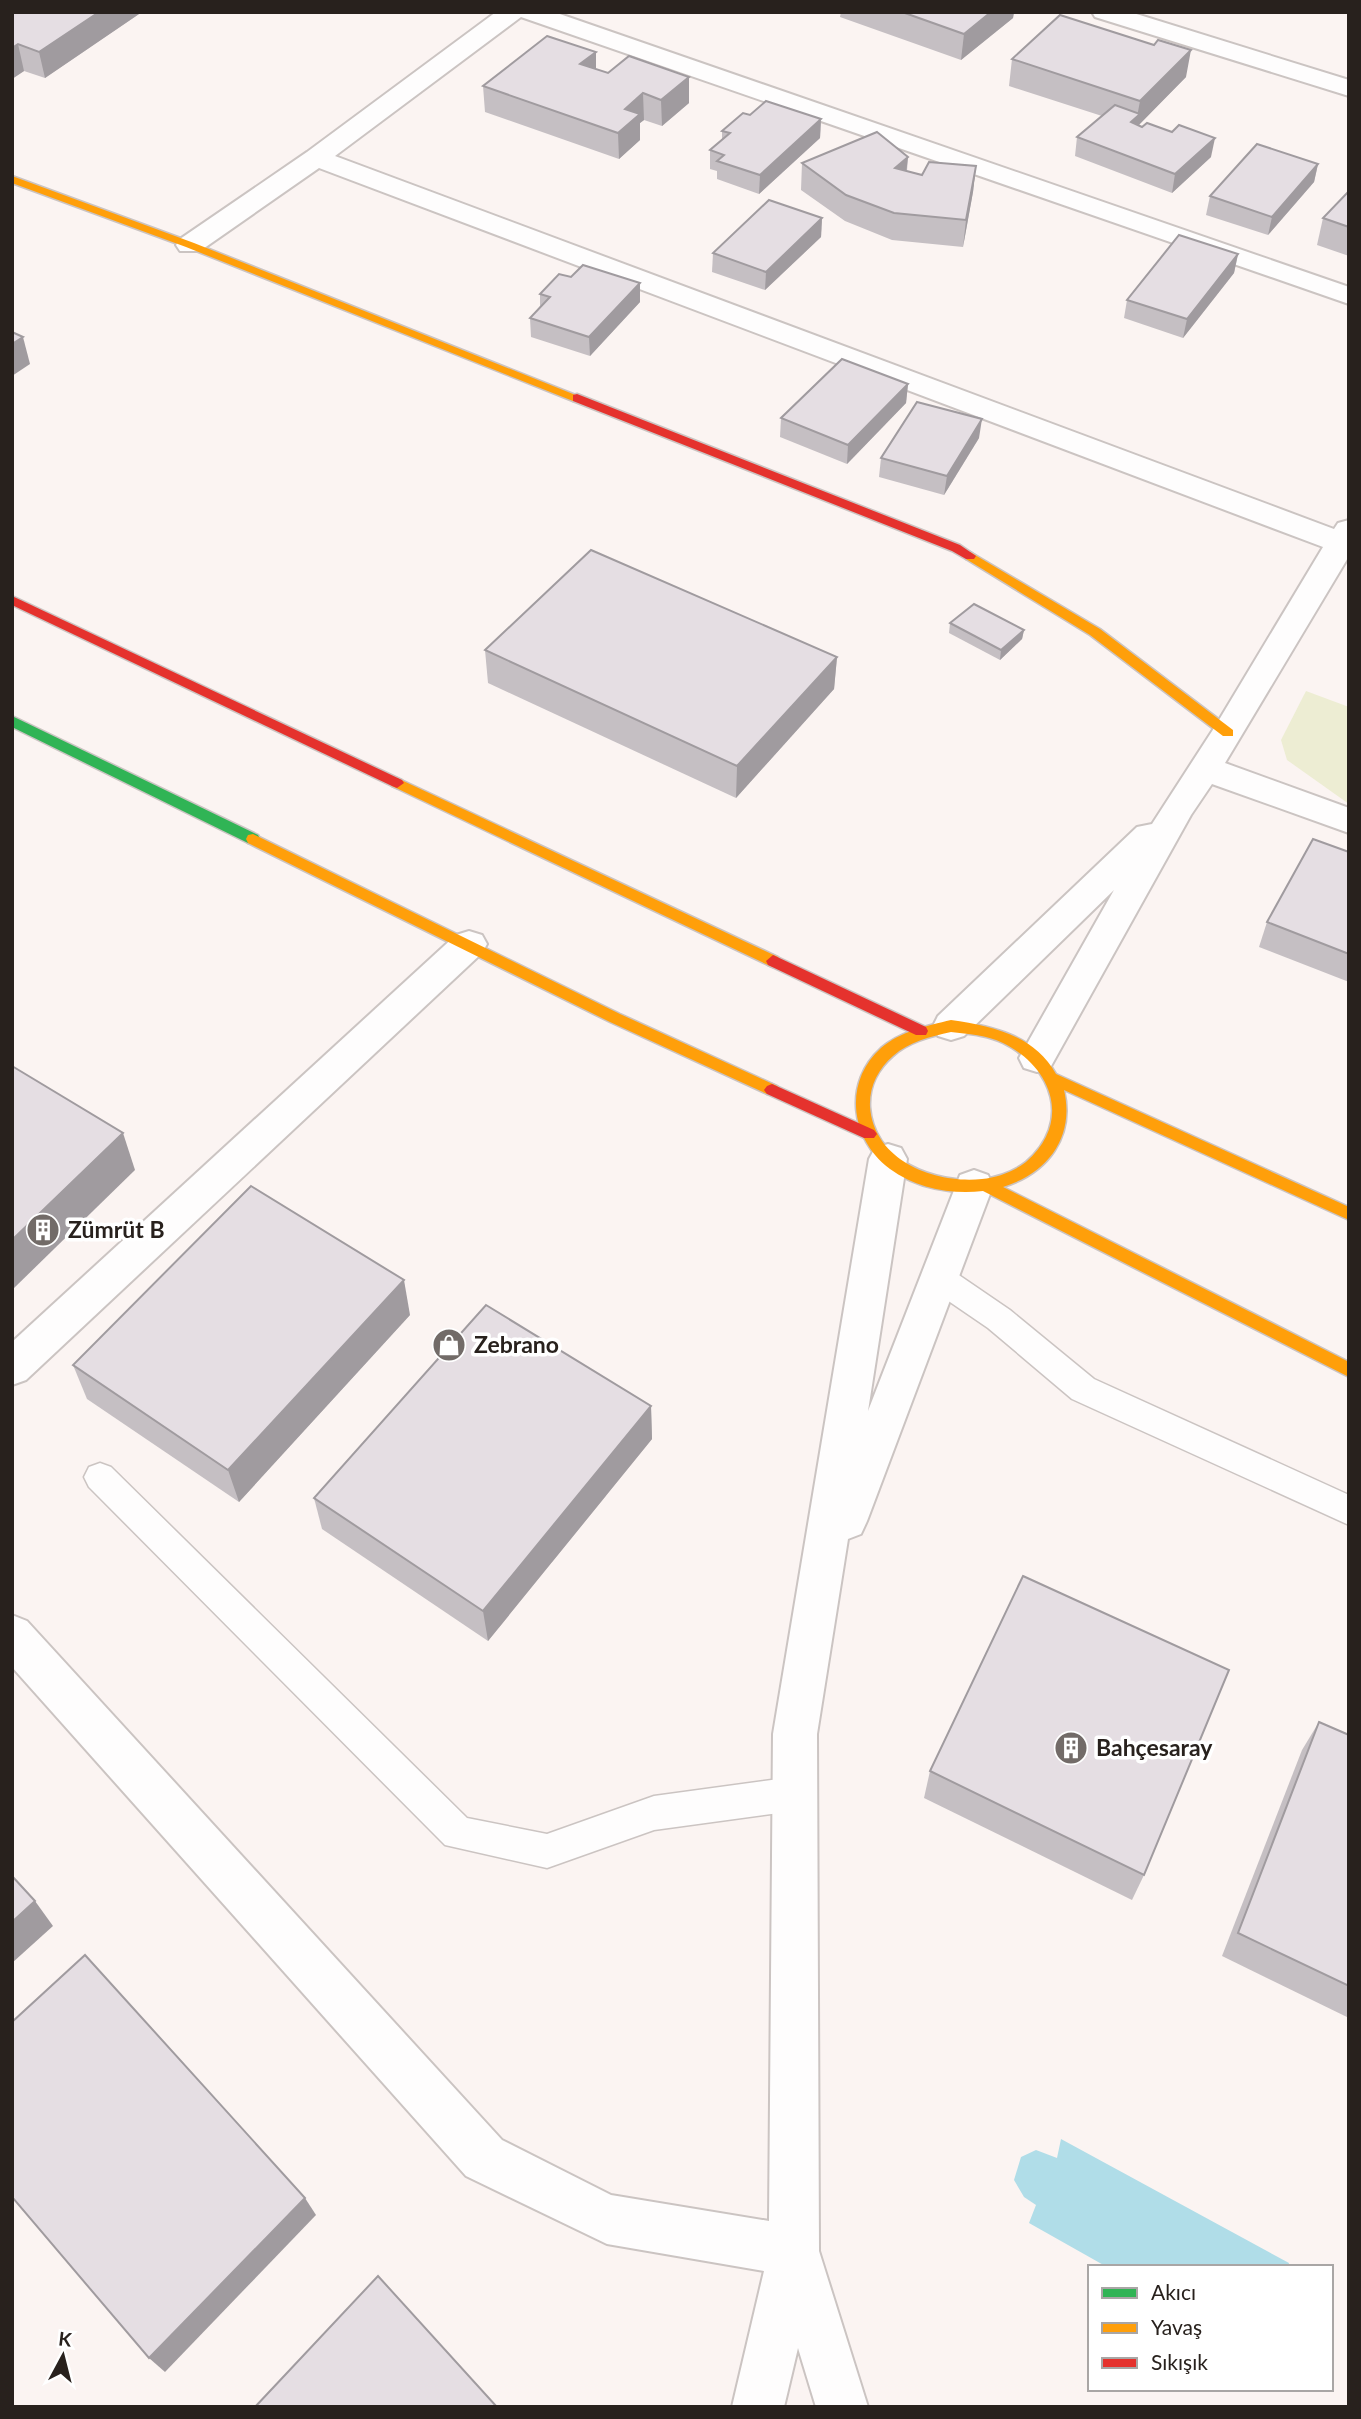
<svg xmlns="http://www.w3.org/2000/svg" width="1361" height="2419" font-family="Lato,sans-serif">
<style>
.green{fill:#ededd3}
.water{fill:#b0dde8}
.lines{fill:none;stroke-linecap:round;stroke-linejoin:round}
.lane-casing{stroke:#cbc4c2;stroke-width:3}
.street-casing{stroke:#cbc4c2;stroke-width:4}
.fast-casing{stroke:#cbc4c2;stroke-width:3}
.slow-casing{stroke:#cbc4c2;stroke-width:3}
.jam-casing{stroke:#cbc4c2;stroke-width:3}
.lane{fill:#fefdfd;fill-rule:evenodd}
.street{fill:#fefdfd;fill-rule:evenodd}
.fast{fill:#30b455;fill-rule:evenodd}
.slow{fill:#ff9f0a;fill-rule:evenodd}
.jam{fill:#e5322d;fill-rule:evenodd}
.wall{fill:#c5bfc3}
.shaded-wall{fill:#a09b9f}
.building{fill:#e5dee3;stroke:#a09b9f;stroke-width:2}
.labels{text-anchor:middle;stroke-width:7;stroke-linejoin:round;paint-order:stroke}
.poi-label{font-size:23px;font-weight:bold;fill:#28211d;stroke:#fff;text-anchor:start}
</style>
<rect width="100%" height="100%" fill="#fbf4f2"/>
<path class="green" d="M1306 691 1349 707V804L1287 760 1281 740Z"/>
<path class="water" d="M1061 2139 1289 2263 1288 2267H1107L1029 2223 1036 2205 1024 2197 1014 2180 1021 2157 1036 2150 1057 2158Z"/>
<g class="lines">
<defs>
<g id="lane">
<path d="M939 1265 950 1269 1010 1310 1094 1379 1349 1495V1525L1072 1399 988 1328 928 1287 924 1278 928 1269Z"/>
<path d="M100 1463 111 1467 467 1818 547 1834 654 1796 794 1777 806 1782 812 1794 806 1806 794 1811 654 1830 547 1868 445 1845 89 1487 84 1477 89 1467Z"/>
</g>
<g id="street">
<path d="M496 12H554L1349 287V304L521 17 335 156 1334 529 1338 523 1349 520V556L1225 763 1349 808V833L1212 784 1191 815 1050 1068 1037 1072 1024 1068 1019 1058 1114 890 964 1036 951 1040 938 1036 933 1026 938 1016 1137 827 1152 824 1216 725 1323 547 319 168 200 251H180L176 245 180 239 307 152Z"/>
<path d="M1092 12H1130L1349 80V96L1095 17Z"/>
<path d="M469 931 482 935 487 944 482 953 26 1380 12 1385V1342L456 935Z"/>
<path d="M888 1144 901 1148 907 1159 868 1411 960 1175 974 1170 988 1175 993 1186 867 1521 861 1534 848 1539 817 1734 819 2251 868 2407H816L798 2348 784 2407H732L764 2271 607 2244 466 2176 12 1667V1615L27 1621 502 2140 611 2195 769 2221 773 1734 869 1159 875 1148Z"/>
</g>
<path id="fast" d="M12 716 258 835 260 839 253 844 248 843 12 727Z"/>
<g id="slow">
<path d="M12 176 194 243 583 398 581 401H573L186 247 12 183Z"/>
<path d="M970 552 1100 629 1233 730V736H1223L1090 635 966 559V553Z"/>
<path d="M397 778 778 957 780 961 773 967 768 965 392 786 390 783Z"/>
<path d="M253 834 620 1014 777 1086 780 1090 777 1094H767L610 1022 248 843 246 839 248 835Z"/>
<path d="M951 1020C992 1026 1034 1035 1056 1074L1349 1207V1220L1064 1090C1075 1137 1048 1173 1003 1187L1349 1362V1377L983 1191C952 1195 916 1188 890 1169 850 1139 843 1082 881 1048 901 1031 927 1026 951 1020ZM951 1032C968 1034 987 1035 1003 1043 1053 1068 1072 1122 1026 1162 1013 1172 998 1177 982 1179 935 1184 874 1161 870 1107 869 1087 878 1069 893 1056 910 1041 930 1037 951 1032Z"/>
</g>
<g id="jam">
<path d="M577 394 960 545 976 556 974 559H966L952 551 573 401V395Z"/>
<path d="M12 596 402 780 404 783 397 788 392 786 12 605Z"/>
<path d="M773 955 926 1027 928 1031 926 1035H916L768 965 766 961Z"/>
<path d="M772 1084 874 1130 877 1134 874 1138H864L767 1094 764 1090 767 1086Z"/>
</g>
</defs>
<use href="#lane" class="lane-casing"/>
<use href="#street" class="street-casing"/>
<use href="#fast" class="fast-casing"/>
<use href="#slow" class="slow-casing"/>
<use href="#jam" class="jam-casing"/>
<use href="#lane" class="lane"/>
<use href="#street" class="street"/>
<use href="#fast" class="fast"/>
<use href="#slow" class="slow"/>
<use href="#jam" class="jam"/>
</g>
<g class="wall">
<path d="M12 12H139V14L45 78 24 71 12 79Z"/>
<path d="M841 12H1014L1013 18 961 60 840 17Z"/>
<path d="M1012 59 1186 77 1138 125 1211 157 1172 193 1075 156 1077 137 1102 116 1009 86Z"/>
<path d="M596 69 608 73 689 77V103L662 126 644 120 640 123V140L619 159 485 112 483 86Z"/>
<path d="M750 115 821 119 820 138 759 194 717 179V171L710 169V150L722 139V131Z"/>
<path d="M908 157 907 171 922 175 976 166 973 192 963 247 892 240 845 221 801 190 802 163Z"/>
<path d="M1318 164 1314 182 1268 235 1206 215 1210 196Z"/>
<path d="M1349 191V256L1317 245 1323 218Z"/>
<path d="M822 218 821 237 765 290 712 272 713 253Z"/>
<path d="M1238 254 1234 273 1183 338 1124 318 1127 300Z"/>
<path d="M540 294 640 302 590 356 531 337 530 318 540 306Z"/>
<path d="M908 384 906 403 847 464 780 437 781 418Z"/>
<path d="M979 438 944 495 879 477 881 458Z"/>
<path d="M950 623 1024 630 1022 639 1000 660 949 633Z"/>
<path d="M485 650 837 657 834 689 736 798 488 683Z"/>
<path d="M1349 852V982L1259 947 1267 922Z"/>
<path d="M410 1315 239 1502 87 1399 73 1365Z"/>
<path d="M651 1406 652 1439 488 1641 322 1529 314 1498Z"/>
<path d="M1319 1722 1349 1735V2018L1222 1956 1302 1750Z"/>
<path d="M930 1771 1144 1875 1132 1900 924 1798Z"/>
</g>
<g class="shaded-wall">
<path d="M99 12H139V14L45 78 39 52Z"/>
<path d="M991 12H1014L1013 18 961 60 964 34Z"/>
<path d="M18 44 24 71 12 79V48Z"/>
<path d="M1191 50 1186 77 1139 125 1137 133 1131 122 1137 117 1140 101Z"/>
<path d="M596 52V78L580 64Z"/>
<path d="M689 77V103L662 126 661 100Z"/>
<path d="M643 93 644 120 640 123V140L619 159 618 133 625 109Z"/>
<path d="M821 119 820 138 759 194 760 175Z"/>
<path d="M1215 138 1211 157 1172 193 1175 174Z"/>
<path d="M908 157 905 183 895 168Z"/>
<path d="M1318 164 1314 182 1268 235 1272 217Z"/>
<path d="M976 166 973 192 963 247 966 220Z"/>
<path d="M822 218 821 237 765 290 766 272Z"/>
<path d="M1238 254 1234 273 1183 338 1187 319Z"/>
<path d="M640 283V302L590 356 589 337Z"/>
<path d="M23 337 30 364 12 376V344Z"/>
<path d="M908 384 906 403 847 464 848 445Z"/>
<path d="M982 419 979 438 944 495 947 476Z"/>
<path d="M1024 630 1022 639 1000 660 1001 650Z"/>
<path d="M837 657 834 689 736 798 737 766Z"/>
<path d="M123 1133 135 1170 12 1290V1240Z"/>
<path d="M404 1280 410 1315 239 1502 228 1470Z"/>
<path d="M651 1406 652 1439 488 1641 483 1611Z"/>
<path d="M35 1901 53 1926 12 1963V1922Z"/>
<path d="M305 2198 316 2215 165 2372 149 2358Z"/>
</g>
<g class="building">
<path d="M12 12H99L39 52 18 44 12 48Z"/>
<path d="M902 12H991L964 34Z"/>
<path d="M1060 15 1154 45 1158 40 1191 50 1140 101 1012 59Z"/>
<path d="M547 36 596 52 580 64 608 73 629 56 689 77 661 100 643 93 625 109 640 114 618 133 483 86Z"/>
<path d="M766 101 821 119 760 175 717 161 724 155 710 150 730 133 722 131 743 113 750 115Z"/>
<path d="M1115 105 1140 114 1131 122 1142 127 1147 123 1172 132 1179 125 1215 138 1175 174 1077 137Z"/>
<path d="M877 132 908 157 895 168 922 175 929 162 976 166 966 220 894 213 846 195 802 163Z"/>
<path d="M1257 144 1318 164 1272 217 1210 196Z"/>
<path d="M1349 191V227L1323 218Z"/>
<path d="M769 200 822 218 766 272 713 253Z"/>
<path d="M1179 235 1238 254 1187 319 1127 300Z"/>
<path d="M583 265 640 283 589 337 530 318 550 297 540 294 559 274 571 277Z"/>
<path d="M12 332 23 337 12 344Z"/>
<path d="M842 359 908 384 848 445 781 418Z"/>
<path d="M917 402 982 419 947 476 881 458Z"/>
<path d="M591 550 837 657 737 766 485 650Z"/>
<path d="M974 604 1024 630 1001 650 950 623Z"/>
<path d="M1313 839 1349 852V954L1267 922Z"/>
<path d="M12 1066 123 1133 12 1240Z"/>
<path d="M251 1186 404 1280 228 1470 73 1365Z"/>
<path d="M486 1305 651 1406 483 1611 314 1498Z"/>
<path d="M1023 1576 1229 1670 1144 1875 930 1771Z"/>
<path d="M1319 1722 1349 1735V1986L1238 1933Z"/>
<path d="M12 1876 35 1901 12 1922Z"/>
<path d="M85 1955 305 2198 149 2358 12 2197V2022Z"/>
<path d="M378 2276 497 2407H255Z"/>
</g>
<defs>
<symbol id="building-disc" viewBox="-11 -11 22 22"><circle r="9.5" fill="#726b68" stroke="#fff"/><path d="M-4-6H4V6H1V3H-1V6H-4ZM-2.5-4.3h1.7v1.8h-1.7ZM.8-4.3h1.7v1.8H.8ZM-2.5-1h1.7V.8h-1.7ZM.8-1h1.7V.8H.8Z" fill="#fff"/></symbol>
<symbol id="shop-disc" viewBox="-11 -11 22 22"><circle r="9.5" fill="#726b68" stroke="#fff"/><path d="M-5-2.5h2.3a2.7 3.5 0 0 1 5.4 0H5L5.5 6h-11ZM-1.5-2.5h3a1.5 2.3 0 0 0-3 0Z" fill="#fff"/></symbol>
</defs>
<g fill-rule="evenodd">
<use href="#building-disc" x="24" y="1211" width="38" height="38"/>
<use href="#shop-disc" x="430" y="1326" width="38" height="38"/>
<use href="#building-disc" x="1052" y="1729" width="38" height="38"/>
</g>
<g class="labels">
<g class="poi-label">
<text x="68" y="1238">Zümrüt B</text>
<text x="474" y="1353">Zebrano</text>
<text x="1096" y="1756">Bahçesaray</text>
</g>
</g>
<rect width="1361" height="2419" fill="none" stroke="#28211d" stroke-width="28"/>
<rect x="1088" y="2265" width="245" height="126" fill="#ffffff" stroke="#a9a6a5" stroke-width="2"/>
<rect x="1102" y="2288" width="35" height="10" fill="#30b455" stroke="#a9a6a5" stroke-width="2"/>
<text x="1151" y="2300" font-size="21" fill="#28211d">Akıcı</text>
<rect x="1102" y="2323" width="35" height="10" fill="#ff9f0a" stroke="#a9a6a5" stroke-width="2"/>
<text x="1151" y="2335" font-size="21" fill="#28211d">Yavaş</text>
<rect x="1102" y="2358" width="35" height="10" fill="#e5322d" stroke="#a9a6a5" stroke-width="2"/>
<text x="1151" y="2370" font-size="21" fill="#28211d">Sıkışık</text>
<g transform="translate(63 2356) rotate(7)" stroke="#ffffff" stroke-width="5" paint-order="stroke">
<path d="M0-5L12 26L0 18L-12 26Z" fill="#28211d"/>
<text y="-10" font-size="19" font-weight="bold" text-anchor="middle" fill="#28211d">K</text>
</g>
</svg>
